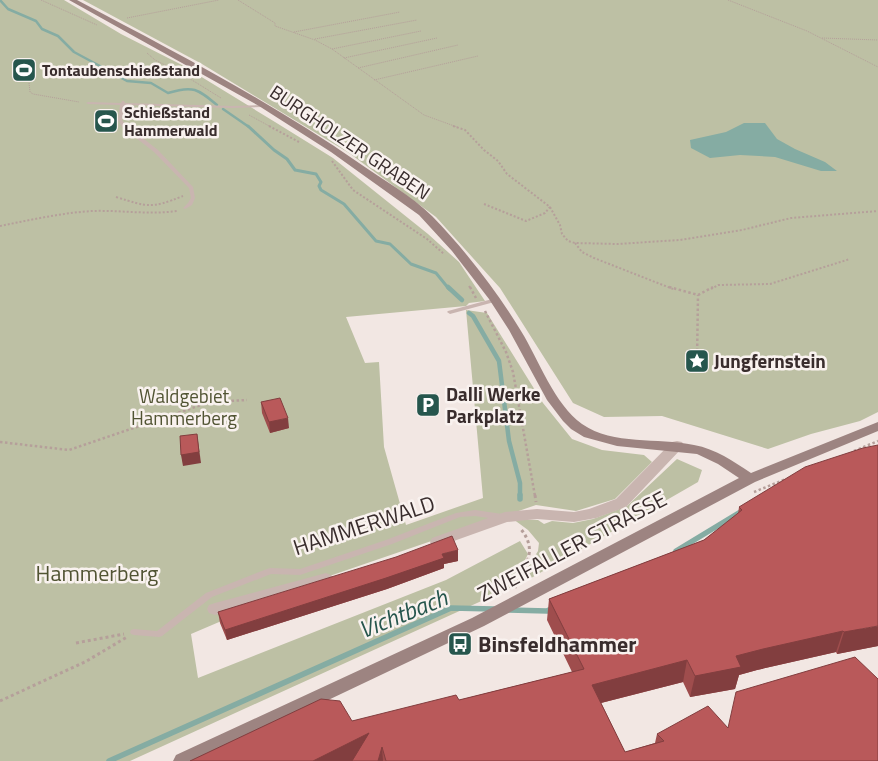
<svg xmlns="http://www.w3.org/2000/svg" width="878" height="761" font-family="'Titillium Web',sans-serif">
<style>
.green{fill:#bdc0a4}
.water{fill:#85aca3}
.lines{fill:none;stroke-linecap:round;stroke-linejoin:round}
.stream-far3{stroke:#85aca3;stroke-width:2.5}
.stream-far2{stroke:#85aca3;stroke-width:3}
.stream-far1{stroke:#85aca3;stroke-width:4.5}
.stream{stroke:#85aca3;stroke-width:5.5}
.path-far3{stroke:#b59f9a;stroke-width:1;stroke-dasharray:1 1;stroke-linecap:butt}
.path-far2{stroke:#b59f9a;stroke-width:2;stroke-dasharray:2 2;stroke-linecap:butt}
.path-far1{stroke:#b59f9a;stroke-width:2.5;stroke-dasharray:2.5 2.5;stroke-linecap:butt}
.path{stroke:#b59f9a;stroke-width:3;stroke-dasharray:3 3;stroke-linecap:butt}
.service{fill:#c9b5b0;fill-rule:evenodd}
.minor{fill:#c9b5b0;fill-rule:evenodd}
.secondary{fill:#9d8481;fill-rule:evenodd}
.wall{fill:#9f4d4d}
.shaded-wall{fill:#823e3f}
.building{fill:#b9595a;stroke:#823e3f}
.labels{text-anchor:middle;stroke-width:5;stroke-linejoin:round;paint-order:stroke}
.far-poi-label{font-size:16px;font-weight:bold;fill:#392d2d;stroke:#f9f2ef;text-anchor:start}
.street-label{font-size:19px;fill:#392d2d;stroke:#f9f2ef}
.poi-label{font-size:19px;font-weight:bold;fill:#392d2d;stroke:#f9f2ef;text-anchor:start}
.park-label{font-size:19px;fill:#515433;stroke:#f9f2ef}
.near-street-label{font-size:22px;fill:#392d2d;stroke:#f9f2ef}
.near-park-label{font-size:22px;fill:#515433;stroke:#f9f2ef}
.near-poi-label{font-size:22px;font-weight:bold;fill:#392d2d;stroke:#f9f2ef;text-anchor:start}
.near-water-label{font-size:24px;font-style:italic;fill:#26564d;stroke:#f9f2ef}
</style>
<rect width="100%" height="100%" fill="#f2e7e3"/>
<g class="green">
<path d="M0 0H64L121 34 182 65 275 122 333 158 428 234 459 262 485 301 469 303 466 306 346 317 365 363 379 362 384 447 406 525 483 498 466 310 487 313 543 403 572 439 602 450 644 455 652 462 615 499 576 511 536 505 315 581 191 634 198 678 446 580 520 541 528 554 512 587 130 761H0Z"/>
<path d="M83 0H878V412L860 421 811 434 768 449 662 416 604 417 573 403 500 288 436 217 349 153 202 64Z"/>
<path d="M677 459 702 470 698 482 519 585 520 580 538 551 539 543 528 530 513 519 538 520 544 524 552 521 573 523 593 519 627 506Z"/>
</g>
<path class="water" d="M744 123H765L777 139 795 149 825 162 837 171H821L775 157 740 155 710 158 691 148 690 140 726 132Z"/>
<g class="lines">
<g class="stream-far3">
<path d="M0 0 8 9 36 21 42 29 58 36 74 52 111 72"/>
<path d="M114 74 127 81 151 83 168 93C193 85 198 89 217 105"/>
<path d="M223 109 249 127"/>
</g>
<path class="stream-far2" d="M248 126 274 150 287 159 295 170 316 174 321 182 319 186 321 190 344 204 376 241 390 244 411 264 436 273 449 289"/>
<g class="stream-far1">
<path d="M448 287 462 300"/>
<path d="M469 313 473 316 499 361 509 441 520 483V496"/>
</g>
<g class="stream">
<path d="M520 495V499"/>
<path d="M676 551 742 511"/>
<path d="M509 610 547 611 551 609"/>
<path d="M109 761 451 608 494 609"/>
</g>
<g class="path-far3">
<path d="M41 0 97 25"/>
<path d="M238 0 275 23V26L315 40 332 49 424 115 457 127"/>
<path d="M728 0 807 31 878 67"/>
<path d="M127 18 219 0"/>
<path d="M294 32 400 12"/>
<path d="M822 38 878 40"/>
<path d="M315 39 417 20"/>
<path d="M332 49 421 31"/>
<path d="M147 53 155 60 179 72 221 98"/>
<path d="M344 58 437 38"/>
<path d="M358 68 458 45"/>
<path d="M374 80 478 56"/>
<path d="M29 83 30 92 33 94 79 102"/>
<path d="M249 115 271 127"/>
</g>
<g class="path-far2">
<path d="M269 126 299 142"/>
<path d="M453 126 465 130 484 150 498 161 507 174 550 207 560 225 562 234 568 241 575 243 617 244 680 240 742 230 791 218 878 211"/>
<path d="M332 161 353 190 427 239 444 254"/>
<path d="M116 197C149 207 150 209 183 196"/>
<path d="M484 204 526 221 545 213 550 207"/>
<path d="M0 226C30 220 61 213 92 211 120 210 149 215 177 211"/>
<path d="M575 243 582 252 594 258 673 289"/>
<path d="M469 286 471 289"/>
<path d="M711 289 718 285 770 284 850 259"/>
</g>
<g class="path-far1">
<path d="M470 287 476 298"/>
<path d="M669 287 698 295 713 287"/>
<path d="M485 311 506 352 513 372 535 496"/>
<path d="M697 361 698 295"/>
<path d="M0 442 69 450 210 402 247 400"/>
<path d="M854 451 878 441"/>
<path d="M754 492 786 479"/>
</g>
<g class="path">
<path d="M535 495 536 502"/>
<path d="M515 588C525 564 539 551 520 528"/>
<path d="M76 643 124 634"/>
<path d="M0 701 85 662 127 637"/>
</g>
<g class="service">
<path d="M122 101H124L125 103 232 106 262 105 264 106 262 107 232 108 125 105 122 120 126 125 158 150 193 187 195 198 192 205 185 209 183 208 188 203 191 198 189 188 154 152 122 127 118 120 120 105 88 104 86 103 88 102 121 103Z"/>
<path d="M496 298 499 300 498 301 450 314 447 312 448 311Z"/>
<path d="M475 510 502 514 505 515 506 517 505 519 502 520 475 516 460 517 392 544 300 575 271 574 212 597 162 636 159 637 134 635 131 634 130 632 131 630 134 629 157 631 206 593 267 569 270 568 300 569 386 540 456 513Z"/>
</g>
<g class="minor">
<path d="M677 441 682 442 684 445 682 448 626 507 596 518 574 522 537 519 507 522 437 547 432 546 430 542 432 538 505 512 537 509 574 512 589 509 616 499 672 442Z"/>
<path d="M326 573 331 575 334 579 331 583 215 615 209 613 207 609 209 605 215 603Z"/>
</g>
<path class="secondary" d="M69 0H77C173 51 270 101 359 163 383 180 411 195 432 216 465 250 496 290 521 331 539 360 554 404 582 424 614 446 657 437 694 445 716 449 733 461 751 473L878 422V431L755 482 484 626 200 761H173L176 755 472 618 739 478 718 464 697 454 617 446 584 437 571 429 563 421 547 400 509 330 489 299 452 251 419 215 331 152 259 106Z"/>
</g>
<g class="wall">
<path d="M261 402 289 428 270 433 262 413Z"/>
<path d="M739 507 878 646 837 654 836 652 757 670 739 675 735 689 690 697 683 682 601 703 625 752 655 743 657 734 727 727 878 761H190L352 721 459 700 572 672 547 620 549 599 704 540 738 514Z"/>
<path d="M458 550V561L444 564V568L387 589 227 640 220 623 218 612Z"/>
</g>
<g class="shaded-wall">
<path d="M288 418 289 428 270 433 269 422Z"/>
<path d="M197 434 201 463 183 466 181 455Z"/>
<path d="M458 550V561L444 564V568L387 589 227 640 225 630 442 554Z"/>
<path d="M878 626V646L837 654 844 632Z"/>
<path d="M843 631 836 652 757 670 739 675 735 689 690 697 695 676 736 656 763 649Z"/>
<path d="M687 660 683 682 589 706 592 685Z"/>
<path d="M369 733 357 761H313Z"/>
<path d="M382 747 383 761H378Z"/>
</g>
<g class="building">
<path d="M280 398 288 418 269 422 261 402Z"/>
<path d="M197 434 199 452 181 455 180 436Z"/>
<path d="M878 445V626L844 632 843 631 763 649 736 656 741 667 695 676 687 660 592 685 625 752 664 741 657 734 708 706 728 728 736 692 855 657 878 679V761H386L382 747 378 761H352L369 733 313 761H190L321 699 340 701 352 721 456 695 459 700 584 669 549 599 704 540 742 510 739 507 805 467 863 448Z"/>
<path d="M452 536 458 550 442 554 444 558 386 578 225 630 218 612 396 557Z"/>
</g>
<defs>
<symbol id="stadium-square" viewBox="-11 -11 22 22"><rect x="-9" y="-9" width="18" height="18" rx="4" fill="#26564d" stroke="#f9f2ef"/><path d="M0-5a6.5 5 0 1 0 0 10a6.5 5 0 1 0 0-10ZM-3.5-1.8h7v3.6h-7Z" fill="#fff"/></symbol>
<symbol id="sight-square" viewBox="-11 -11 22 22"><rect x="-9" y="-9" width="18" height="18" rx="4" fill="#26564d" stroke="#f9f2ef"/><path d="M0-6L1.8-2.2L6-1.7L2.9 1.2L3.7 5.4L0 3.3L-3.7 5.4L-2.9 1.2L-6-1.7L-1.8-2.2Z" fill="#fff"/></symbol>
<symbol id="parking-square" viewBox="-11 -11 22 22"><rect x="-9" y="-9" width="18" height="18" rx="4" fill="#26564d" stroke="#f9f2ef"/><path d="M-3.5-5.5H1a3.5 3.5 0 0 1 0 7H-1V5.5H-3.5ZM-1-3.4V-.6H.8a1.4 1.4 0 0 0 0-2.8Z" fill="#fff"/></symbol>
<symbol id="bus-square" viewBox="-11 -11 22 22"><rect x="-9" y="-9" width="18" height="18" rx="4" fill="#26564d" stroke="#f9f2ef"/><path d="M-5-6H5V4H4V6H2V4H-2V6H-4V4H-5ZM-3.5-4V0h7V-4ZM-3.5 1.2v1.5H-2V1.2ZM2 1.2v1.5H3.5V1.2Z" fill="#fff"/></symbol>
</defs>
<g fill-rule="evenodd">
<use href="#stadium-square" x="10" y="56" width="28" height="28"/>
<use href="#stadium-square" x="92" y="107" width="28" height="28"/>
<use href="#sight-square" x="683" y="347" width="28" height="28"/>
<use href="#parking-square" x="414" y="391" width="28" height="28"/>
<use href="#bus-square" x="446" y="630" width="28" height="28"/>
</g>
<g class="labels">
<g class="far-poi-label">
<text x="42" y="76">Tontaubenschießstand</text>
<text x="124" y="118">Schießstand<tspan x="124" dy="18">Hammerwald</tspan></text>
</g>
<g class="street-label">
<text transform="translate(350 142) rotate(34)" y="7">BURGHOLZER GRABEN</text>
</g>
<g class="poi-label">
<text x="714" y="368">Jungfernstein</text>
<text x="446" y="401">Dalli Werke<tspan x="446" dy="22">Parkplatz</tspan></text>
</g>
<g class="park-label">
<text x="184" y="403">Waldgebiet<tspan x="184" dy="22">Hammerberg</tspan></text>
</g>
<g class="near-street-label">
<text transform="translate(364 525) rotate(-18)" y="8">HAMMERWALD</text>
<text transform="translate(572 546) rotate(-28)" y="8">ZWEIFALLER STRASSE</text>
</g>
<g class="near-park-label">
<text x="97" y="581">Hammerberg</text>
</g>
<g class="near-poi-label">
<text x="478" y="652">Binsfeldhammer</text>
</g>
<g class="near-water-label">
<text transform="translate(403 614) rotate(-22)" y="8">Vichtbach</text>
</g>
</g>
</svg>
